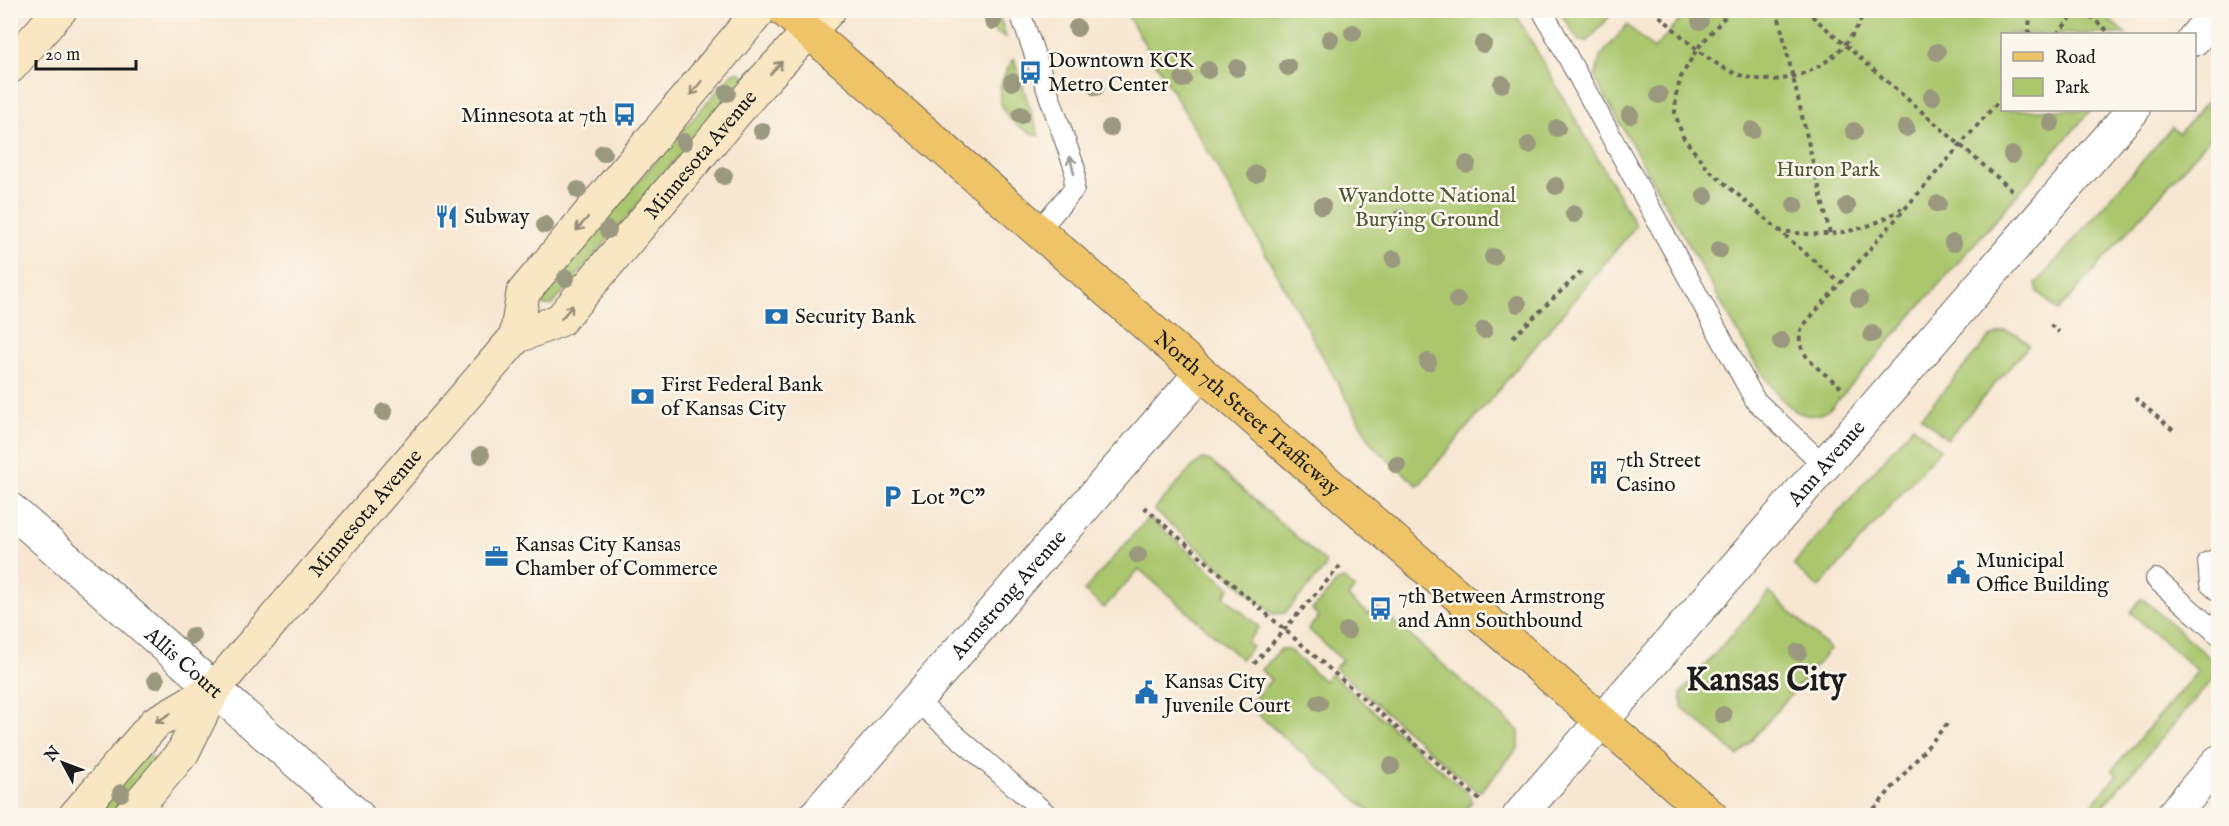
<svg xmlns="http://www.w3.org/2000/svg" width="2229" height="826" font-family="'IM FELL English',serif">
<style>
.green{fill:#aac76e;stroke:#637245;stroke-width:1.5}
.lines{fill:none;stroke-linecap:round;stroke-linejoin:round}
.service-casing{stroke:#69635c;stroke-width:22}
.minor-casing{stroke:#69635c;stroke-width:35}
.secondary-casing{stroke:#69635c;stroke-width:35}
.primary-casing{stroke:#69635c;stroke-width:35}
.path{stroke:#69635c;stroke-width:4;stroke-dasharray:4.5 4.5;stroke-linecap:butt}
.service{stroke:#fff;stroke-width:20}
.minor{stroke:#fff;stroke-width:33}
.secondary{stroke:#f9e7c3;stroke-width:33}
.primary{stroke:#efc469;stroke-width:33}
.tree{fill:#9a987e}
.oneway{stroke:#968c78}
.oneway2{stroke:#999}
.labels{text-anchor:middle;stroke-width:5;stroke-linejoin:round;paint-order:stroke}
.poi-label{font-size:21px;fill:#1c1c1c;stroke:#fbf7ec;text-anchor:start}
.street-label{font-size:21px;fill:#1c1c1c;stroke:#fbf7ec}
.park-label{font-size:21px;fill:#4e5839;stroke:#fbf7ec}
.town-label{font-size:33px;font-weight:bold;fill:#1c1c1c;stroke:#fbf7ec}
</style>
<rect width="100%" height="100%" fill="#fbf7ec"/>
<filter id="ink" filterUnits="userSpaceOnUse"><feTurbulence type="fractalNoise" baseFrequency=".0167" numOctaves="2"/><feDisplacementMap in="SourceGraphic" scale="12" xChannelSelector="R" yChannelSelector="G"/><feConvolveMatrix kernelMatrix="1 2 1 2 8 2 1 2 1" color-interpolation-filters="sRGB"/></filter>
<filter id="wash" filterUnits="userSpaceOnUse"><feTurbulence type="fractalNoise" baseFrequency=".008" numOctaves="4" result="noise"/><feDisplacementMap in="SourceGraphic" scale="24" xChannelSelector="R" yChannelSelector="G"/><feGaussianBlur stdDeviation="1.35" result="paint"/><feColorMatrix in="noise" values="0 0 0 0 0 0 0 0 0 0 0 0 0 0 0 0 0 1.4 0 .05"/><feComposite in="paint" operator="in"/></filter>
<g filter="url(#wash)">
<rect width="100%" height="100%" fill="#f7e7d2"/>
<g class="green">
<path d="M1125 11H1514L1636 226 1418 486 1373 446 1208 151Z"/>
<path d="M1559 11H1610L1612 14 1588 41H1579Z"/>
<path d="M1688 11H2098L2126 34H2002V110H2091L1833 406C1798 437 1771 385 1753 359L1595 79 1600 57 1627 25 1654 49Z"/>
<path d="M979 12 998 11 1006 37C992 32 986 25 979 12Z"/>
<path d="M1014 59 1039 136C999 122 988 94 1014 59Z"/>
<path d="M739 72 746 77 552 305H542L539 299 540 294 733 73Z"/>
<path d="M2218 99V129L2058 311 2038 292 2036 284 2172 127 2179 133 2207 102Z"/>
<path d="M2005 331 2017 334 2029 345 1947 439 1921 417 1990 337Z"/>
<path d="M1913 426 1940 449 1819 588 1793 565Z"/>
<path d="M1203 459 1210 461 1325 562V568L1285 613 1273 614 1154 510 1194 465Z"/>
<path d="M1149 517 1230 588 1224 596 1259 627 1247 642 1252 647 1241 659 1139 569 1104 608 1084 591Z"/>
<path d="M1344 579 1355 588 1348 597 1368 614 1376 606 1519 731V747L1481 791 1475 790 1335 668 1342 660 1308 629 1319 617 1312 610 1338 581Z"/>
<path d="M1769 592 1830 649 1738 756 1682 707 1681 693Z"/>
<path d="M2142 598 2218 665V673L2097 813 2090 807 2117 775 2112 770 2198 671 2130 612Z"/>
<path d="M1281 649H1288L1324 681 1331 674 1470 795 1472 802 1460 815H1374L1248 706 1271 680 1261 670Z"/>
<path d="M147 754 154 759 153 767 111 815 91 816Z"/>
</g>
</g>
<g filter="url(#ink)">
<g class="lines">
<defs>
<g id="service">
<path d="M1019 10 1075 169 1074 189 1038 231"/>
<path d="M1542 10 1755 400 1824 465"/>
<path d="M2218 559 2208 562 2210 584 2218 591"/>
<path d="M2156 579 2218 634"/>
<path d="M915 700 1049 816"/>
</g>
<g id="minor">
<path d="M2194 39 2218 11"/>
<path id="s1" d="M10 509 358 816"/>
<path id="s2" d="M815 816 1201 373"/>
<path id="s3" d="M1519 816 2133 110"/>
<path d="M2172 816 2218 762"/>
</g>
<g id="secondary">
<path d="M10 67 60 10"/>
<path d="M516 337 523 293 760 10"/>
<path d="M75 816 155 723 214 689"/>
<path id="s4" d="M129 816 183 752 214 689 516 337 560 320 760 84 829 10"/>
</g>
<g id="primary">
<path id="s5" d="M784 10 1711 816"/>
</g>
</defs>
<use href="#service" class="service-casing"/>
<use href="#minor" class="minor-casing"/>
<use href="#secondary" class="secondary-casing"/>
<use href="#primary" class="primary-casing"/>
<g class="path">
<path d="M1653 10C1676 30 1697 53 1724 68 1779 98 1844 68 1865 10"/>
<path d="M1731 10 1697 49 1681 77 1676 95 1675 113 1683 137 1708 169 1840 283"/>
<path d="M1777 10 1830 234"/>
<path d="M1805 10 2013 191"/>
<path d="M2083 10 2111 34"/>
<path d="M2029 34 2030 10"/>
<path d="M2057 34 2078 10"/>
<path d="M1778 230C1820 239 1866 234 1902 208"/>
<path d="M2050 325 2059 332"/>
<path d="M1513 337 1583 270"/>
<path d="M1841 387C1824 372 1789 353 1803 326L2002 97"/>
<path d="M2135 398 2175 432"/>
<path d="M1144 507 1481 801"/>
<path d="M1254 664 1340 566"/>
<path d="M1868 816 1947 724"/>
</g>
<use href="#service" class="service"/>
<use href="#minor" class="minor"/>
<use href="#secondary" class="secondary"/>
<use href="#primary" class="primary"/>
</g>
<g class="tree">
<circle cx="993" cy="21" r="9"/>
<circle cx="1700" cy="21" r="9"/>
<circle cx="1077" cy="28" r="9"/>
<circle cx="1353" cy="33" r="9"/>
<circle cx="1330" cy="39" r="9"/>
<circle cx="1483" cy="44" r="9"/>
<circle cx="1937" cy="52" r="9"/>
<circle cx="1288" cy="67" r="9"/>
<circle cx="1237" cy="68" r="9"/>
<circle cx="1208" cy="70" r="9"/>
<circle cx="1183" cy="79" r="9"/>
<circle cx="1012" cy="82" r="9"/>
<circle cx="1502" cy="84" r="9"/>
<circle cx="1096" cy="87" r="9"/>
<circle cx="727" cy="93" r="9"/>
<circle cx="1659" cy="95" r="9"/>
<circle cx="1932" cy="97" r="9"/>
<circle cx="1021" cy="115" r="9"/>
<circle cx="1630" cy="115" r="9"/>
<circle cx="2051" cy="123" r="9"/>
<circle cx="1110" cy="128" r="9"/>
<circle cx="1557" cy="128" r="9"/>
<circle cx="1906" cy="128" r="9"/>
<circle cx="1752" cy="130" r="9"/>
<circle cx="762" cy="131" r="9"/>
<circle cx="1854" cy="131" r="9"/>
<circle cx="684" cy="142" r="9"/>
<circle cx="1529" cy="145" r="9"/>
<circle cx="603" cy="153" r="9"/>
<circle cx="2012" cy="155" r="9"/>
<circle cx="1467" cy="164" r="9"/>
<circle cx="1256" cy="174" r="9"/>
<circle cx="724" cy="176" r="9"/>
<circle cx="1556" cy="186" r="9"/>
<circle cx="578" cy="190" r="9"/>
<circle cx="1705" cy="196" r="9"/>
<circle cx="1938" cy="204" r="9"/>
<circle cx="1795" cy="205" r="9"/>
<circle cx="1322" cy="206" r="9"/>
<circle cx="1847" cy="206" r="9"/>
<circle cx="1574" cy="214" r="9"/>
<circle cx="1401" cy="218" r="9"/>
<circle cx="545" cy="225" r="9"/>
<circle cx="608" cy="230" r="9"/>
<circle cx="1953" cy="243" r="9"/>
<circle cx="1719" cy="250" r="9"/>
<circle cx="1493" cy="257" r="9"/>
<circle cx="1394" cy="259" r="9"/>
<circle cx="566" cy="278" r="9"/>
<circle cx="1859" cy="299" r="9"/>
<circle cx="1457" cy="300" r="9"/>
<circle cx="1518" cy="304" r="9"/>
<circle cx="1484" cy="330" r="9"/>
<circle cx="1872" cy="334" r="9"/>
<circle cx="1781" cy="341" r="9"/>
<circle cx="1428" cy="362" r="9"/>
<circle cx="384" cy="412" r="9"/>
<circle cx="481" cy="455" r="9"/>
<circle cx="1397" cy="465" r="9"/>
<circle cx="1138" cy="555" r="9"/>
<circle cx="1347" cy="631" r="9"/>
<circle cx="192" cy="636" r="9"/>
<circle cx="1798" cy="652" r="9"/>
<circle cx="156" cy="680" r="9"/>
<circle cx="1319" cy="703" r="9"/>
<circle cx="1723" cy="715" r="9"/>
<circle cx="1391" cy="766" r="9"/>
<circle cx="121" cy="793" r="9"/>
</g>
<defs><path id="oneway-shaft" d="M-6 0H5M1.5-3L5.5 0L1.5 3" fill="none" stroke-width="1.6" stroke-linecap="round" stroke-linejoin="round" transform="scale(1.5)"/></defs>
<g class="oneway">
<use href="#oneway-shaft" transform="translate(776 68) rotate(-47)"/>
<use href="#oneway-shaft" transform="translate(696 88) rotate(129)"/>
<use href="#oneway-shaft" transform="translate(582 224) rotate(131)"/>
<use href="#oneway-shaft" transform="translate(567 312) rotate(-50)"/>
<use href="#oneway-shaft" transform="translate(163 718) rotate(149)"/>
</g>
<use class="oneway2" href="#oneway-shaft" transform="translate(1072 165) rotate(-103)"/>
</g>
<defs>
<symbol id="bus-bare" viewBox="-9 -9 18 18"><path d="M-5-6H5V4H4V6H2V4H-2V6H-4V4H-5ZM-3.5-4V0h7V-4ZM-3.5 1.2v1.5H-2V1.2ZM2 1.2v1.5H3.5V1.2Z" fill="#1f6fb2" stroke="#fbf7ec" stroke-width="2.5" paint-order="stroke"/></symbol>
<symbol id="restaurant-bare" viewBox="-9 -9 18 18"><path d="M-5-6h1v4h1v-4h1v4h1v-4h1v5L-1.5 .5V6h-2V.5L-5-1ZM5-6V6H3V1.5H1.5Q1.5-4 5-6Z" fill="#1f6fb2" stroke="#fbf7ec" stroke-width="2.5" paint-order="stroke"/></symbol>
<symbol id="bank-bare" viewBox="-9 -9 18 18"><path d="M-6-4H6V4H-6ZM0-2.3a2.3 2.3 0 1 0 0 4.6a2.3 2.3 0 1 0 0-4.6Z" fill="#1f6fb2" stroke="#fbf7ec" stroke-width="2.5" paint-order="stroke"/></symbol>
<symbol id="building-bare" viewBox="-9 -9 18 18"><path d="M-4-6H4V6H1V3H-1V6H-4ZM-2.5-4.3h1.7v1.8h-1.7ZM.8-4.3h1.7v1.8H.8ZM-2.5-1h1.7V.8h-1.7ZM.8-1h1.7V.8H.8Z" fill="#1f6fb2" stroke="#fbf7ec" stroke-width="2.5" paint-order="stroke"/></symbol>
<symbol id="parking-bare" viewBox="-9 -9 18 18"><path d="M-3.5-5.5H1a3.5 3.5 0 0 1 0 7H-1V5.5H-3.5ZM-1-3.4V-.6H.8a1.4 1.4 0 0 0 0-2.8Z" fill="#1f6fb2" stroke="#fbf7ec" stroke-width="2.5" paint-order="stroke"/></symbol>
<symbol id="office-bare" viewBox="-9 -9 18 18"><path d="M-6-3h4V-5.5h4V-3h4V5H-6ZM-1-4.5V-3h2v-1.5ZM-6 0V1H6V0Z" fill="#1f6fb2" stroke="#fbf7ec" stroke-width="2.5" paint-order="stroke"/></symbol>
<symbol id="civic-bare" viewBox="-9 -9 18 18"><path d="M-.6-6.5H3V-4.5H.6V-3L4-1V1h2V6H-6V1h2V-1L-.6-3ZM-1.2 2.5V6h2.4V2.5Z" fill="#1f6fb2" stroke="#fbf7ec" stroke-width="2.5" paint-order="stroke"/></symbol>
</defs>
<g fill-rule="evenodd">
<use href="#bus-bare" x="1014" y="56" width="33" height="33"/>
<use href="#bus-bare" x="608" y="98" width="33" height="33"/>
<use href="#restaurant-bare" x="430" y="200" width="33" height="33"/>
<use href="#bank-bare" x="760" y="300" width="33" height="33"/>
<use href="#bank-bare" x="626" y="380" width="33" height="33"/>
<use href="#building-bare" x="1582" y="456" width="33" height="33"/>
<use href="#parking-bare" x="876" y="480" width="33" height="33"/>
<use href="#office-bare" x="480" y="540" width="33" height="33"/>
<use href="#civic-bare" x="1942" y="556" width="33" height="33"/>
<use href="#bus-bare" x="1364" y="592" width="33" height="33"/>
<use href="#civic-bare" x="1130" y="676" width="33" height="33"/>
</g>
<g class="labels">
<g class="poi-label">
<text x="1048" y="67">Downtown KCK<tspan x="1048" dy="24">Metro Center</tspan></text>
<text x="607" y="122" text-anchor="end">Minnesota at 7th</text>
<text x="464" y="223">Subway</text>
<text x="795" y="323">Security Bank</text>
<text x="661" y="391">First Federal Bank<tspan x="661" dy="24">of Kansas City</tspan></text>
<text x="1616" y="467">7th Street<tspan x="1616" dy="24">Casino</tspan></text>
<text x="911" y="504">Lot "C"</text>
<text x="515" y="551">Kansas City Kansas<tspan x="515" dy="24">Chamber of Commerce</tspan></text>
<text x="1976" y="567">Municipal<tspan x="1976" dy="24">Office Building</tspan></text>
<text x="1398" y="603">7th Between Armstrong<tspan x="1398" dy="24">and Ann Southbound</tspan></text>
<text x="1164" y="688">Kansas City<tspan x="1164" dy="24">Juvenile Court</tspan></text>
</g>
<g class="street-label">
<text dy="7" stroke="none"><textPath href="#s4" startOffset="882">Minnesota Avenue</textPath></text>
<text dy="7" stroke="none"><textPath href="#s5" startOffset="614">North 7th Street Trafficway</textPath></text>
<text dy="7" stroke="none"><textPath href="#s3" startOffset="468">Ann Avenue</textPath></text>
<text dy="7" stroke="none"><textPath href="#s4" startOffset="386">Minnesota Avenue</textPath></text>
<text dy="7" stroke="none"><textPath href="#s2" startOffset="294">Armstrong Avenue</textPath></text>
<text dy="7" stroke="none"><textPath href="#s1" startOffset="232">Allis Court</textPath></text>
</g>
<g class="park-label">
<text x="1828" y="176">Huron Park</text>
<text x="1427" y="202">Wyandotte National<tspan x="1427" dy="24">Burying Ground</tspan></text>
</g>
<g class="town-label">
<text x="1766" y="690">Kansas City</text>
</g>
</g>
<rect width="2229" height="826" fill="none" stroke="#fbf7ec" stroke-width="36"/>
<rect x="2001" y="33" width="195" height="78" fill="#fbf7ec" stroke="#a29f99" stroke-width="1.5"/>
<rect x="2013" y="52" width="30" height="9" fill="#efc469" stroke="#a29f99" stroke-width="1.5"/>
<text x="2055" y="63" font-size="18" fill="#1c1c1c">Road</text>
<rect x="2013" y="78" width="30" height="18" fill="#aac76e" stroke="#a29f99" stroke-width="1.5"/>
<text x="2055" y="93" font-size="18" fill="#1c1c1c">Park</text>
<g transform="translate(63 763) rotate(311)" stroke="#fbf7ec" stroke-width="4.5" paint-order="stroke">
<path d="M0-4.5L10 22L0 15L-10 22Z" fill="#1c1c1c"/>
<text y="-9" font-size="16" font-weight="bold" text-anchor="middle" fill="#1c1c1c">N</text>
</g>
<path d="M36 60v9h100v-9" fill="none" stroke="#1c1c1c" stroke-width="3"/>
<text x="45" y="60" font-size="18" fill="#1c1c1c" stroke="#fbf7ec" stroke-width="4.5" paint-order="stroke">20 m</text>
</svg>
